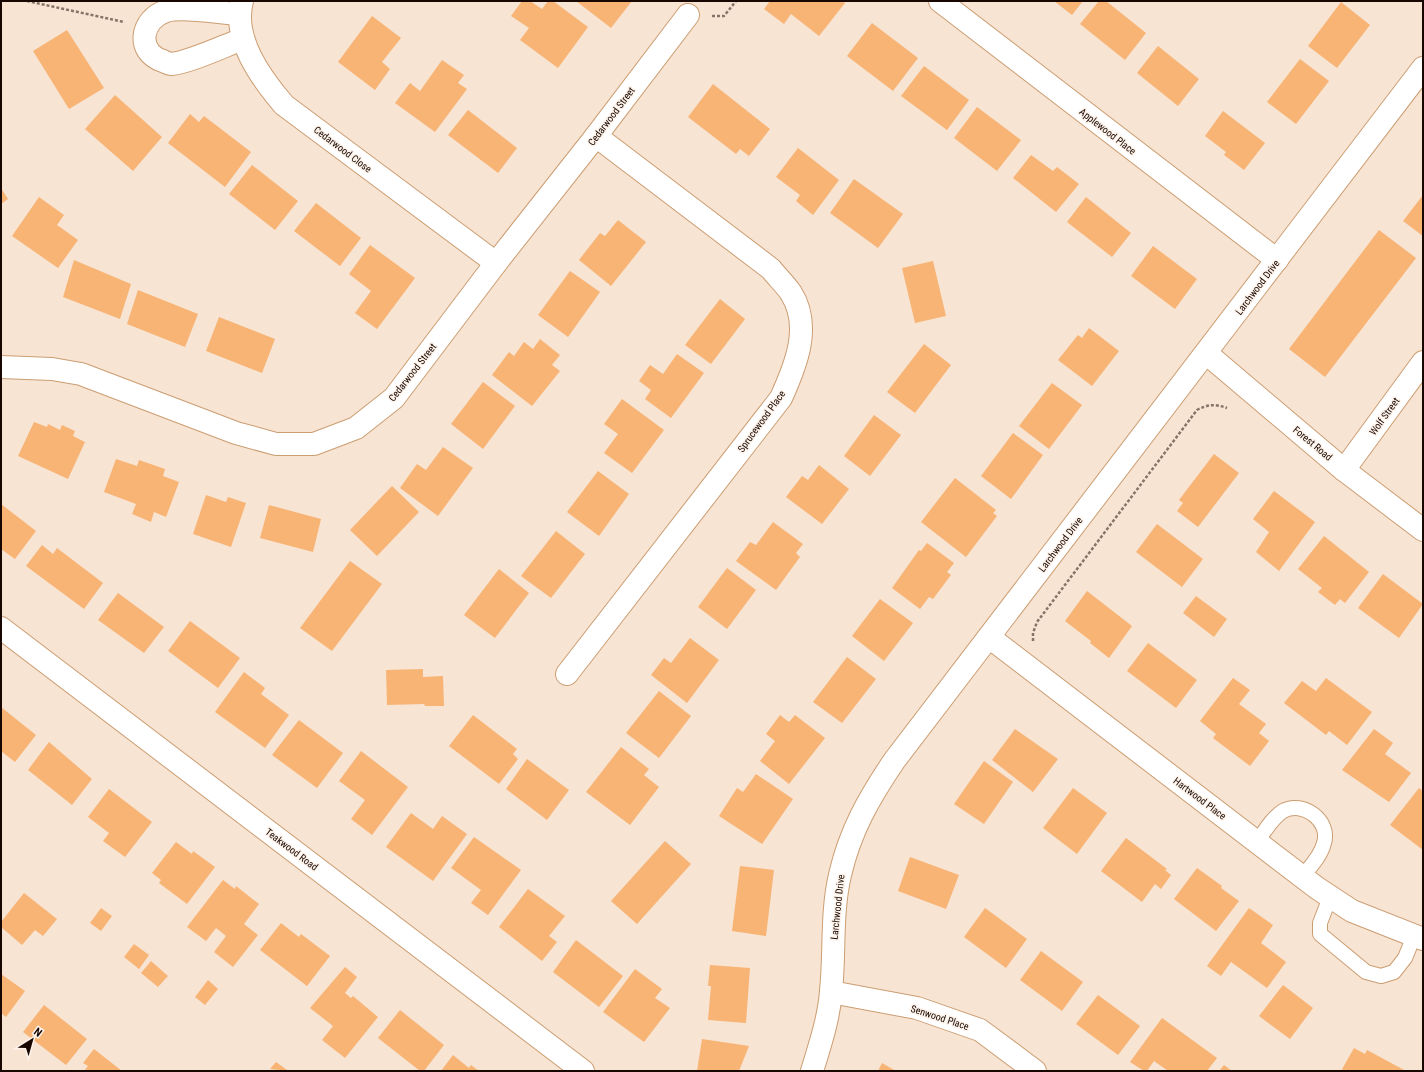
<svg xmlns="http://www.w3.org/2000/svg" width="1424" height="1072" font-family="'Roboto Condensed',sans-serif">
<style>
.building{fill:#f7b475}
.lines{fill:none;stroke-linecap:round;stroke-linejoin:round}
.service-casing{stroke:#cb9d72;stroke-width:16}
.minor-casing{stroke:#cb9d72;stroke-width:24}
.path{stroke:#857468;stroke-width:2.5;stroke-dasharray:3 2;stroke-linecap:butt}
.service{stroke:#fff;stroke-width:14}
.minor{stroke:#fff;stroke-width:22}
.labels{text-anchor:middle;stroke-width:3;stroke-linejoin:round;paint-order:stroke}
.street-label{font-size:10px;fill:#170700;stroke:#fdf3eb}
</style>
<rect width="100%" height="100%" fill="#f8e4d3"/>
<g class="building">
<path d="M522 1H530L542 9 548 1H553L588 27 558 68 520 40 529 28 511 16Z"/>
<path d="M576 1H632L611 28Z"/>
<path d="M770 1H842L845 3 819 36 791 14 784 24 764 9Z"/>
<path d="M1054 1H1083L1072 15Z"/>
<path d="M1099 1H1106L1146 33 1125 60 1080 24Z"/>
<path d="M1341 2 1370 25 1337 68 1308 46Z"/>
<path d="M372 16 401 38 382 62 390 69 375 90 338 62Z"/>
<path d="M872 23 918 58 893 91 847 56Z"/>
<path d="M67 30 104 88 69 109 33 51Z"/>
<path d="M1158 46 1199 79 1178 106 1137 73Z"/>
<path d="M1300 59 1329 81 1296 124 1267 102Z"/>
<path d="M442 60 464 75 458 83 467 89 435 132 395 103 410 83 420 91Z"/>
<path d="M924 66 969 100 947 130 901 96Z"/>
<path d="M713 84 770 129 749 156 740 149 736 154 688 117Z"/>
<path d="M115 95 162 137 133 171 85 129Z"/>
<path d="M977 107 1021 140 997 171 954 138Z"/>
<path d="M468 110 517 148 498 173 448 135Z"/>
<path d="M1223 111 1265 143 1244 170 1224 155 1226 152 1205 136Z"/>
<path d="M190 114 199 122 204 116 251 152 225 187 168 143Z"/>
<path d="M798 148 839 180 813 215 796 201 800 195 776 177Z"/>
<path d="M1031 155 1053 171 1057 167 1079 184 1056 212 1013 178Z"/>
<path d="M252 165 298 201 275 230 229 194Z"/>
<path d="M854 179 903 214 878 248 830 213Z"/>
<path d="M1 188 8 199 1 204Z"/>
<path d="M1423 195V236L1403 221Z"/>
<path d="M39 197 64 215 57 225 78 240 58 268 12 236Z"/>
<path d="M1086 197 1131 233 1112 257 1067 222Z"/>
<path d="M316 203 361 238 340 266 294 231Z"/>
<path d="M618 220 646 242 611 286 579 260 600 233 605 236Z"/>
<path d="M1379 230 1416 258 1325 377 1289 349Z"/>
<path d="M370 245 415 278 377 329 355 313 371 291 349 274Z"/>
<path d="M1153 246 1197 279 1175 309 1131 276Z"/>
<path d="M74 260 131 284 120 319 63 297Z"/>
<path d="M933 261 946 316 915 323 902 268Z"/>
<path d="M570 271 600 292 568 337 538 315Z"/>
<path d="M138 290 198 314 185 347 127 324Z"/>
<path d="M720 299 745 319 711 364 685 345Z"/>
<path d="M219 317 275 339 262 373 206 351Z"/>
<path d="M1089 328 1119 351 1092 386 1058 360 1078 335 1082 338Z"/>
<path d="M540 339 560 355 552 365 560 371 532 406 492 375 509 352 514 356 524 342 533 349Z"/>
<path d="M924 344 951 365 915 413 887 392Z"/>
<path d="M677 354 704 373 671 418 645 399 651 390 639 381 650 365 663 374Z"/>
<path d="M483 382 515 406 483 449 451 424Z"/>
<path d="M1052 383 1082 405 1049 449 1019 426Z"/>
<path d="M622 399 664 430 632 473 604 453 618 434 604 424Z"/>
<path d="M874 415 901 435 870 476 844 456Z"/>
<path d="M34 422 47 427 48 424 60 430 62 425 75 431 73 436 85 442 68 479 18 456Z"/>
<path d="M1013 433 1043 455 1011 499 981 476Z"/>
<path d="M443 447 473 468 438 516 400 488 417 464 426 470Z"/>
<path d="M1214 454 1239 473 1198 527 1177 511 1183 503 1179 500Z"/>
<path d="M116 459 137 466 139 460 165 469 163 476 179 482 166 517 154 512 151 522 132 514 136 504 104 492Z"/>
<path d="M819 465 849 489 822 524 786 497 802 476 808 480Z"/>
<path d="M598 471 629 494 599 536 567 512Z"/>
<path d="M955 478 996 510 993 513 997 516 966 557 921 522Z"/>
<path d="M392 486 419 512 377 556 350 530Z"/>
<path d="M1274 491 1315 522 1279 571 1256 552 1269 532 1253 519Z"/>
<path d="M206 495 226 502 228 497 246 503 231 547 193 534Z"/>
<path d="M1 504 36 531 15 559 1 549Z"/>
<path d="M269 505 321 519 313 552 260 538Z"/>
<path d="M773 522 803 544 796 553 800 557 776 590 736 561 750 542 756 545Z"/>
<path d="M1157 524 1203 559 1182 587 1136 552Z"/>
<path d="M556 531 585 554 551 598 521 576Z"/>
<path d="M1324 536 1369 572 1345 603 1340 599 1335 605 1318 592 1322 588 1298 569Z"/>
<path d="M927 543 954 563 947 572 951 575 933 599 929 597 920 609 892 588 919 550 921 551Z"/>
<path d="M42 545 53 554 57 548 103 583 84 609 26 566Z"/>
<path d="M350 561 382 584 332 651 300 628Z"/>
<path d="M727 568 756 590 727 629 698 607Z"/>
<path d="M499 569 529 593 495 638 464 615Z"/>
<path d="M1383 574 1423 604 1399 638 1358 608Z"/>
<path d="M1087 591 1132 626 1109 658 1090 643 1091 641 1065 621Z"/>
<path d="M118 593 164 627 144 653 98 620Z"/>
<path d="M1196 596 1227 619 1214 637 1183 613Z"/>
<path d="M880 599 913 623 884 661 852 636Z"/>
<path d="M190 621 240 658 218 688 168 651Z"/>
<path d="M690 638 719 660 687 703 651 675 664 658 671 663Z"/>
<path d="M1148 643 1197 680 1176 708 1127 671Z"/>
<path d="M847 657 876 679 842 723 813 702Z"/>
<path d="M423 669V677L443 676 444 706H425L424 704 387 705 386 670Z"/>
<path d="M244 672 265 688 261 694 289 715 265 748 215 712Z"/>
<path d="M1233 678 1250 690 1239 704 1266 724 1259 733 1269 741 1250 766 1213 738 1216 734 1200 721Z"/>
<path d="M1326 678 1372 712 1347 745 1329 731 1326 735 1284 703 1302 681 1316 691Z"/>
<path d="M659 691 691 716 659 758 626 733Z"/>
<path d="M1 707 36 735 15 762 1 751Z"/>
<path d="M473 715 517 749 513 754 518 759 499 784 449 746Z"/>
<path d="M780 715 789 722 795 715 825 738 789 784 760 761 775 741 766 734Z"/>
<path d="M299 720 343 753 317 788 272 755Z"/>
<path d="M1015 729 1058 759 1033 792 992 760Z"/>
<path d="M1374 729 1393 743 1385 754 1411 773 1389 802 1342 770Z"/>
<path d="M49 742 92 779 72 805 28 770Z"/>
<path d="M621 747 649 769 644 775 659 787 630 825 586 792Z"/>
<path d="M361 751 408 787 372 835 351 819 365 800 339 781Z"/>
<path d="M527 759 569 790 547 820 506 789Z"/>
<path d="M984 761 1013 782 984 824 954 804Z"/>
<path d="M756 774 793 799 762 844 719 816 737 788 743 792Z"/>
<path d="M1073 788 1107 813 1077 854 1043 828Z"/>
<path d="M1419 788 1423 791V850L1390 825Z"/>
<path d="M109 789 152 822 125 857 103 841 109 833 88 817Z"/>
<path d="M411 813 433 829 442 816 467 834 433 881 386 847Z"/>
<path d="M474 837 521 870 488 915 471 903 481 890 451 868Z"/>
<path d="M1126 838 1167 869 1165 870 1171 875 1161 889 1155 884 1142 902 1101 871Z"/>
<path d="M665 841 691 864 637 924 611 901Z"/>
<path d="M176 842 192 854 193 851 215 867 187 904 159 883 161 880 152 873Z"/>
<path d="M910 857 959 875 946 909 898 891Z"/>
<path d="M740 866 774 870 766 936 732 931Z"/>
<path d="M1197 868 1222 886 1221 888 1239 901 1216 931 1174 899Z"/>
<path d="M223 880 235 889 236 886 259 904 244 924 258 935 233 967 214 952 226 936 216 928 206 941 187 927Z"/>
<path d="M528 889 565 916 549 936 557 942 542 961 499 927Z"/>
<path d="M24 893 57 919 43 936 35 930 22 945 1 927V922Z"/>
<path d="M101 908 112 916 101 931 90 923Z"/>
<path d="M985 908 1027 939 1006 968 964 937Z"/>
<path d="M1249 908 1273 925 1261 943 1286 962 1267 988 1231 962 1221 976 1207 966Z"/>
<path d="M281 923 299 937 301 934 330 956 307 986 260 950Z"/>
<path d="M576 940 623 976 599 1007 553 972Z"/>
<path d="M134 944 149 955 139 969 124 957Z"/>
<path d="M1041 951 1083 982 1062 1011 1020 980Z"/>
<path d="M151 961 168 976 158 987 141 973Z"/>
<path d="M710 965 750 968 746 1023 708 1020 711 986H708Z"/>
<path d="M345 967 357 977 345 993 351 998 353 996 378 1017 345 1058 322 1040 333 1026 310 1008Z"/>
<path d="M635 969 662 989 655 998 670 1008 644 1042 603 1012Z"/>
<path d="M1 974 25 991 6 1017 1 1013Z"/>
<path d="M208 980 218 989 205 1005 195 997Z"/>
<path d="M1283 985 1313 1008 1290 1039 1259 1016Z"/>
<path d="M1098 995 1140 1026 1118 1055 1076 1024Z"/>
<path d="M44 1005 87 1039 66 1065 23 1032Z"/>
<path d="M400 1010 444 1045 424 1071H420L378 1038Z"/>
<path d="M1162 1018 1217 1058 1207 1071H1168L1154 1061 1147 1071H1144L1130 1062Z"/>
<path d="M702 1039 749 1046 739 1071H697Z"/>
<path d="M1354 1048 1365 1054 1367 1050 1406 1071H1341Z"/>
<path d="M94 1049 122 1071H84L88 1066 83 1063Z"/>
<path d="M453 1055 469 1068 471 1065 479 1071H441Z"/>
<path d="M276 1062 287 1070 286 1071 270 1069Z"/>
<path d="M882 1063 896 1071H878Z"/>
<path d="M1224 1065 1232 1071H1219Z"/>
</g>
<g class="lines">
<defs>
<g id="service">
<path d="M1257 842C1264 832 1272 818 1283 811 1303 800 1331 821 1324 843 1321 856 1310 867 1302 877"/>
<path d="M1330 897 1320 923V934L1366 972 1381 976 1394 972 1405 958 1414 936"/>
</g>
<g id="minor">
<path d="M242 1C232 39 261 78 284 105L496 263"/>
<path d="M940 1 1277 260"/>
<path d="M238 14C220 13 182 6 166 11 141 19 135 52 163 61 165 62 169 64 171 64 188 63 226 45 243 39"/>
<path d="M1206 353 1344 470 1423 530"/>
<path d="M1 367 52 369 81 374 236 433 276 444H314L356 428 394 398 496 263 596 136 688 15"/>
<path d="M1344 470 1423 362"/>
<path d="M1 628 583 1071"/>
<path d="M989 637 1317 888 1352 911 1423 939"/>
<path d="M567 674 781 398C796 365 812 326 791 293 785 284 777 277 771 269L596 136"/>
<path d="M831 992 917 1008 980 1030 1035 1071"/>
<path d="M812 1071C820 1045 829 1018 831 991 835 953 831 913 840 875 850 831 869 798 894 761L1423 68"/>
</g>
</defs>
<use href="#service" class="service-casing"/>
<use href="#minor" class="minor-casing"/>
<g class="path">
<path d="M27 1 124 22"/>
<path d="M712 16H724L736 1"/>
<path d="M1033 641V633L1037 622 1197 410C1208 404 1216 404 1227 408"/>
</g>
<use href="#service" class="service"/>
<use href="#minor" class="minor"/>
</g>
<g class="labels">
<g class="street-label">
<text transform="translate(611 116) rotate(-53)" y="4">Cedarwood Street</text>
<text transform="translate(1108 131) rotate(38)" y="4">Applewood Place</text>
<text transform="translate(343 149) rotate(37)" y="4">Cedarwood Close</text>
<text transform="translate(1257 287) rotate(-53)" y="4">Larchwood Drive</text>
<text transform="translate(412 372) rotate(-52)" y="4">Cedarwood Street</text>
<text transform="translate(1384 416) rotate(-54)" y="4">Wolf Street</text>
<text transform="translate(761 421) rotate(-54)" y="4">Sprucewood Place</text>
<text transform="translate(1313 443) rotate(40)" y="4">Forest Road</text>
<text transform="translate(1060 544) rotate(-53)" y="4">Larchwood Drive</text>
<text transform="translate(1200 798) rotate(37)" y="4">Hartwood Place</text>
<text transform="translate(292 849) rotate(37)" y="4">Teakwood Road</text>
<text transform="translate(837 907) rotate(-84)" y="4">Larchwood Drive</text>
<text transform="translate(940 1017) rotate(18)" y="4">Senwood Place</text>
</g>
</g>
<rect width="1424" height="1072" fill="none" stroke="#170700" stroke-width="4"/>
<g transform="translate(32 1040) rotate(37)" stroke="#fdf3eb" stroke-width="3" paint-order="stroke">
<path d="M0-3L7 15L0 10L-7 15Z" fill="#170700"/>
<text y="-6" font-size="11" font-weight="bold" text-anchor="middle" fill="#170700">N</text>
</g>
</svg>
